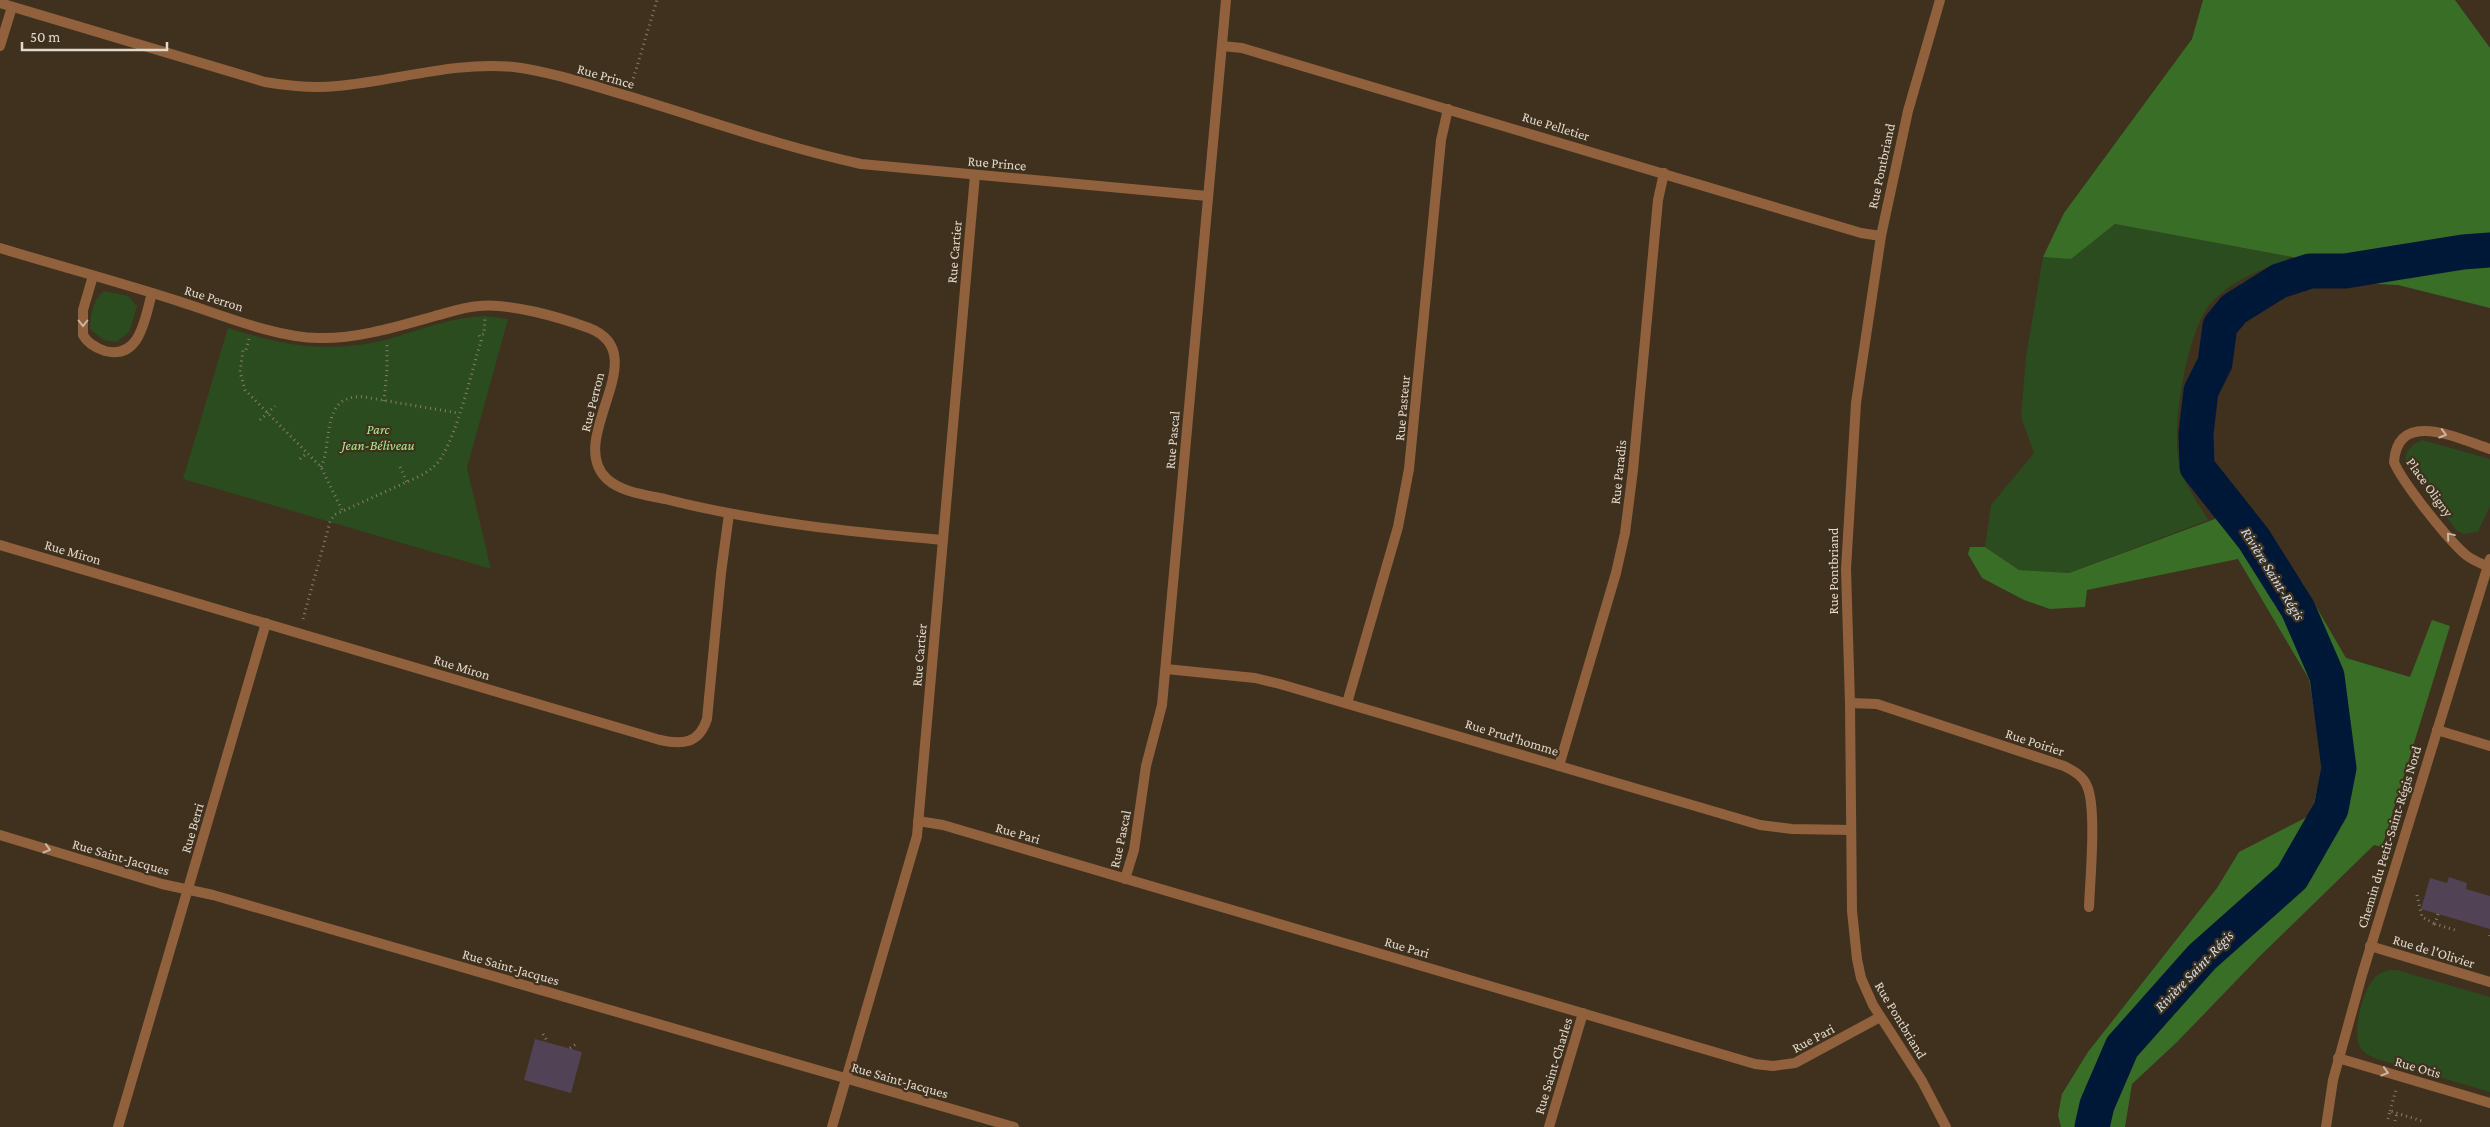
<svg xmlns="http://www.w3.org/2000/svg" width="2490" height="1127" font-family="'Crimson Pro',serif">
<style>
.green{fill:#2a4c1e}
.forest{fill:#396e26}
.lines{fill:none;stroke-linecap:round;stroke-linejoin:round}
.river{stroke:#001838;stroke-width:35}
.building{fill:#514255}
.path{stroke:#887c6d;stroke-width:3;stroke-dasharray:1 4;stroke-linecap:butt}
.minor{stroke:#90613c;stroke-width:10}
.oneway{stroke:#c9b5a2}
.labels{text-anchor:middle;stroke-width:4.5;stroke-linejoin:round;paint-order:stroke}
.street-label{font-size:14px;fill:#e1d9cd;stroke:#3f311e}
.park-label{font-size:14px;font-style:italic;fill:#a4ee8d;stroke:#3f311e}
.water-label{font-size:15px;font-style:italic;fill:#ceddef;stroke:#3f311e}
</style>
<rect width="100%" height="100%" fill="#3f311e"/>
<g class="green">
<path d="M2115 224 2292 257C2263 269 2228 281 2208 307 2186 336 2169 436 2181 470 2186 487 2199 504 2208 520L2069 573 2019 570 1985 547 1991 505 2034 453 2021 417 2026 357 2043 257 2071 258Z"/>
<path d="M104 291 128 296 137 306 129 332 116 342 104 340 90 329C91 314 92 301 104 291Z"/>
<path d="M485 316 508 319 467 468 491 569 183 479 228 328C285 346 330 354 389 339 420 330 452 317 485 316Z"/>
<path d="M2422 440 2490 459V506L2478 532 2464 534 2456 530 2405 462C2406 450 2411 445 2422 440Z"/>
<path d="M2389 970H2397L2490 997V1092L2377 1059C2372 1057 2367 1055 2363 1051 2349 1037 2363 990 2375 977 2379 973 2384 972 2389 970Z"/>
</g>
<g class="forest">
<path d="M2203 0H2455L2490 48V308L2398 285 2357 283 2292 257 2115 224 2071 259 2043 257 2064 213 2192 39Z"/>
<path d="M2242 509 2303 584 2346 658 2410 677 2432 620 2450 626 2382 847 2374 845 2261 955 2177 1042 2132 1084 2125 1127H2061L2058 1115 2062 1094 2088 1052 2217 888 2239 852 2311 815 2323 765 2309 679 2238 559 2087 590 2085 607 2050 609 2024 600 1982 578 1968 554 1970 547H1985L2019 570 2069 573Z"/>
</g>
<g class="lines">
<path class="river" d="M2092 1127 2097 1105 2122 1047 2202 957 2292 877 2331 809 2339 768 2327 676 2298 609 2254 539 2197 467 2196 433 2201 391 2215 363 2220 326 2234 309 2279 281 2310 271H2345L2463 252 2490 250"/>
</g>
<g class="building">
<path d="M2449 877 2467 883 2466 889 2490 896V929L2421 909 2430 878 2447 883Z"/>
<path d="M535 1039 582 1052 571 1093 524 1080Z"/>
</g>
<g class="lines">
<g class="path">
<path d="M632 83 657 0"/>
<path d="M249 339 246 350H243L240 372 245 390 321 467 342 510"/>
<path d="M384 401 387 370V344"/>
<path d="M260 420 275 406"/>
<path d="M300 459 307 453"/>
<path d="M321 467C333 443 320 393 364 397L458 413"/>
<path d="M400 467 407 482"/>
<path d="M303 619 330 522 334 515 420 476C429 471 436 466 441 458 458 431 471 374 481 341L479 335 484 334 485 318"/>
<path d="M2417 895 2422 917 2435 924"/>
<path d="M2438 914 2435 924 2455 930"/>
<path d="M2490 935V939"/>
<path d="M543 1034 548 1042"/>
<path d="M570 1048 576 1044"/>
<path d="M2390 1111 2396 1090"/>
<path d="M2388 1119 2390 1111 2425 1122"/>
<path d="M2395 1121 2397 1113"/>
</g>
<g class="minor">
<path d="M1940 0 1908 111 1881 236 1856 403 1846 569 1850 703 1852 911 1857 959 1861 978 1873 1005 1922 1081 1946 1127"/>
<path d="M0 3 265 82C289 86 313 89 337 86 395 81 455 61 514 67 552 72 590 85 628 96 705 119 782 147 861 164L1207 196"/>
<path d="M0 46 12 7"/>
<path d="M1222 46 1242 48 1861 233 1881 236"/>
<path d="M0 248C59 266 119 282 178 301 219 314 276 338 319 338 357 339 399 326 435 316 450 312 464 307 479 306 511 303 559 317 589 328 657 354 564 439 607 479 621 492 646 495 665 499 756 522 849 532 943 540"/>
<path d="M93 276 83 310V335C88 344 96 348 105 351 141 360 145 317 152 293"/>
<path d="M0 545 660 740C682 745 699 744 707 719L721 573 729 514"/>
<path d="M2487 566C2480 563 2472 560 2466 555 2449 541 2402 482 2394 462 2398 408 2459 439 2490 449"/>
<path d="M1166 669 1255 678 1280 684 1760 825 1792 829 1850 830"/>
<path d="M1347 703 1398 527 1409 469 1441 140 1448 109"/>
<path d="M1850 703 1877 704 2064 766C2074 771 2083 776 2087 786 2097 808 2090 880 2089 907"/>
<path d="M2437 730 2490 746"/>
<path d="M1559 766 1616 573 1625 533 1633 470 1658 200 1664 173"/>
<path d="M918 821 943 825 1755 1064 1773 1066 1795 1063 1880 1017"/>
<path d="M0 835 162 884 213 895 1014 1127"/>
<path d="M1125 879 1134 850 1146 766 1162 705 1226 0"/>
<path d="M2370 946 2490 982"/>
<path d="M2338 1058 2490 1103"/>
<path d="M118 1127 266 623"/>
<path d="M832 1127 917 836 975 175"/>
<path d="M1549 1127 1583 1013"/>
<path d="M2326 1127 2333 1080 2362 975 2490 559"/>
</g>
</g>
<defs><path id="oneway-chevron" d="M-2-3.5L2.5 0L-2 3.5" fill="none" stroke-width="1.6" stroke-linecap="round" stroke-linejoin="round" transform="scale(1.25)"/></defs>
<g class="oneway">
<use href="#oneway-chevron" transform="translate(83 323) rotate(90)"/>
<use href="#oneway-chevron" transform="translate(2443 434) rotate(16)"/>
<use href="#oneway-chevron" transform="translate(2450 536) rotate(-130)"/>
<use href="#oneway-chevron" transform="translate(47 849) rotate(17)"/>
<use href="#oneway-chevron" transform="translate(2385 1072) rotate(17)"/>
</g>
<g class="labels">
<g class="street-label">
<text transform="translate(606 76) rotate(16)" y="5">Rue Prince</text>
<text transform="translate(1556 126) rotate(17)" y="5">Rue Pelletier</text>
<text transform="translate(997 163) rotate(5)" y="5">Rue Prince</text>
<text transform="translate(1881 166) rotate(-78)" y="5">Rue Pontbriand</text>
<text transform="translate(954 252) rotate(-85)" y="5">Rue Cartier</text>
<text transform="translate(214 298) rotate(17)" y="5">Rue Perron</text>
<text transform="translate(592 402) rotate(-76)" y="5">Rue Perron</text>
<text transform="translate(1402 408) rotate(-85)" y="5">Rue Pasteur</text>
<text transform="translate(1172 440) rotate(-85)" y="5">Rue Pascal</text>
<text transform="translate(1618 472) rotate(-84)" y="5">Rue Paradis</text>
<text transform="translate(2430 487) rotate(54)" y="5">Place Oligny</text>
<text transform="translate(73 552) rotate(16)" y="5">Rue Miron</text>
<text transform="translate(1833 571) rotate(-90)" y="5">Rue Pontbriand</text>
<text transform="translate(919 655) rotate(-85)" y="5">Rue Cartier</text>
<text transform="translate(462 667) rotate(17)" y="5">Rue Miron</text>
<text transform="translate(1512 737) rotate(17)" y="5">Rue Prud'homme</text>
<text transform="translate(2035 742) rotate(18)" y="5">Rue Poirier</text>
<text transform="translate(192 828) rotate(-74)" y="5">Rue Berri</text>
<text transform="translate(1018 833) rotate(16)" y="5">Rue Pari</text>
<text transform="translate(2389 837) rotate(-73)" y="5">Chemin du Petit-Saint-Régis Nord</text>
<text transform="translate(1120 839) rotate(-78)" y="5">Rue Pascal</text>
<text transform="translate(121 857) rotate(16)" y="5">Rue Saint-Jacques</text>
<text transform="translate(1407 947) rotate(16)" y="5">Rue Pari</text>
<text transform="translate(2434 951) rotate(17)" y="5">Rue de l'Olivier</text>
<text transform="translate(511 967) rotate(16)" y="5">Rue Saint-Jacques</text>
<text transform="translate(1901 1020) rotate(59)" y="5">Rue Pontbriand</text>
<text transform="translate(1813 1038) rotate(-28)" y="5">Rue Pari</text>
<text transform="translate(1553 1066) rotate(-73)" y="5">Rue Saint-Charles</text>
<text transform="translate(2418 1067) rotate(16)" y="5">Rue Otis</text>
<text transform="translate(900 1080) rotate(16)" y="5">Rue Saint-Jacques</text>
</g>
<g class="park-label">
<text x="378" y="434">Parc<tspan x="378" dy="16">Jean-Béliveau</tspan></text>
</g>
<g class="water-label">
<text transform="translate(2273 574) rotate(58)" y="5">Rivière Saint-Régis</text>
<text transform="translate(2194 971) rotate(-46)" y="5">Rivière Saint-Régis</text>
</g>
</g>
<path d="M22 42v8h145v-8" fill="none" stroke="#e1d9cd" stroke-width="2.5"/>
<text x="30" y="42" font-size="15" fill="#e1d9cd" stroke="#3f311e" stroke-width="4" paint-order="stroke">50 m</text>
</svg>
